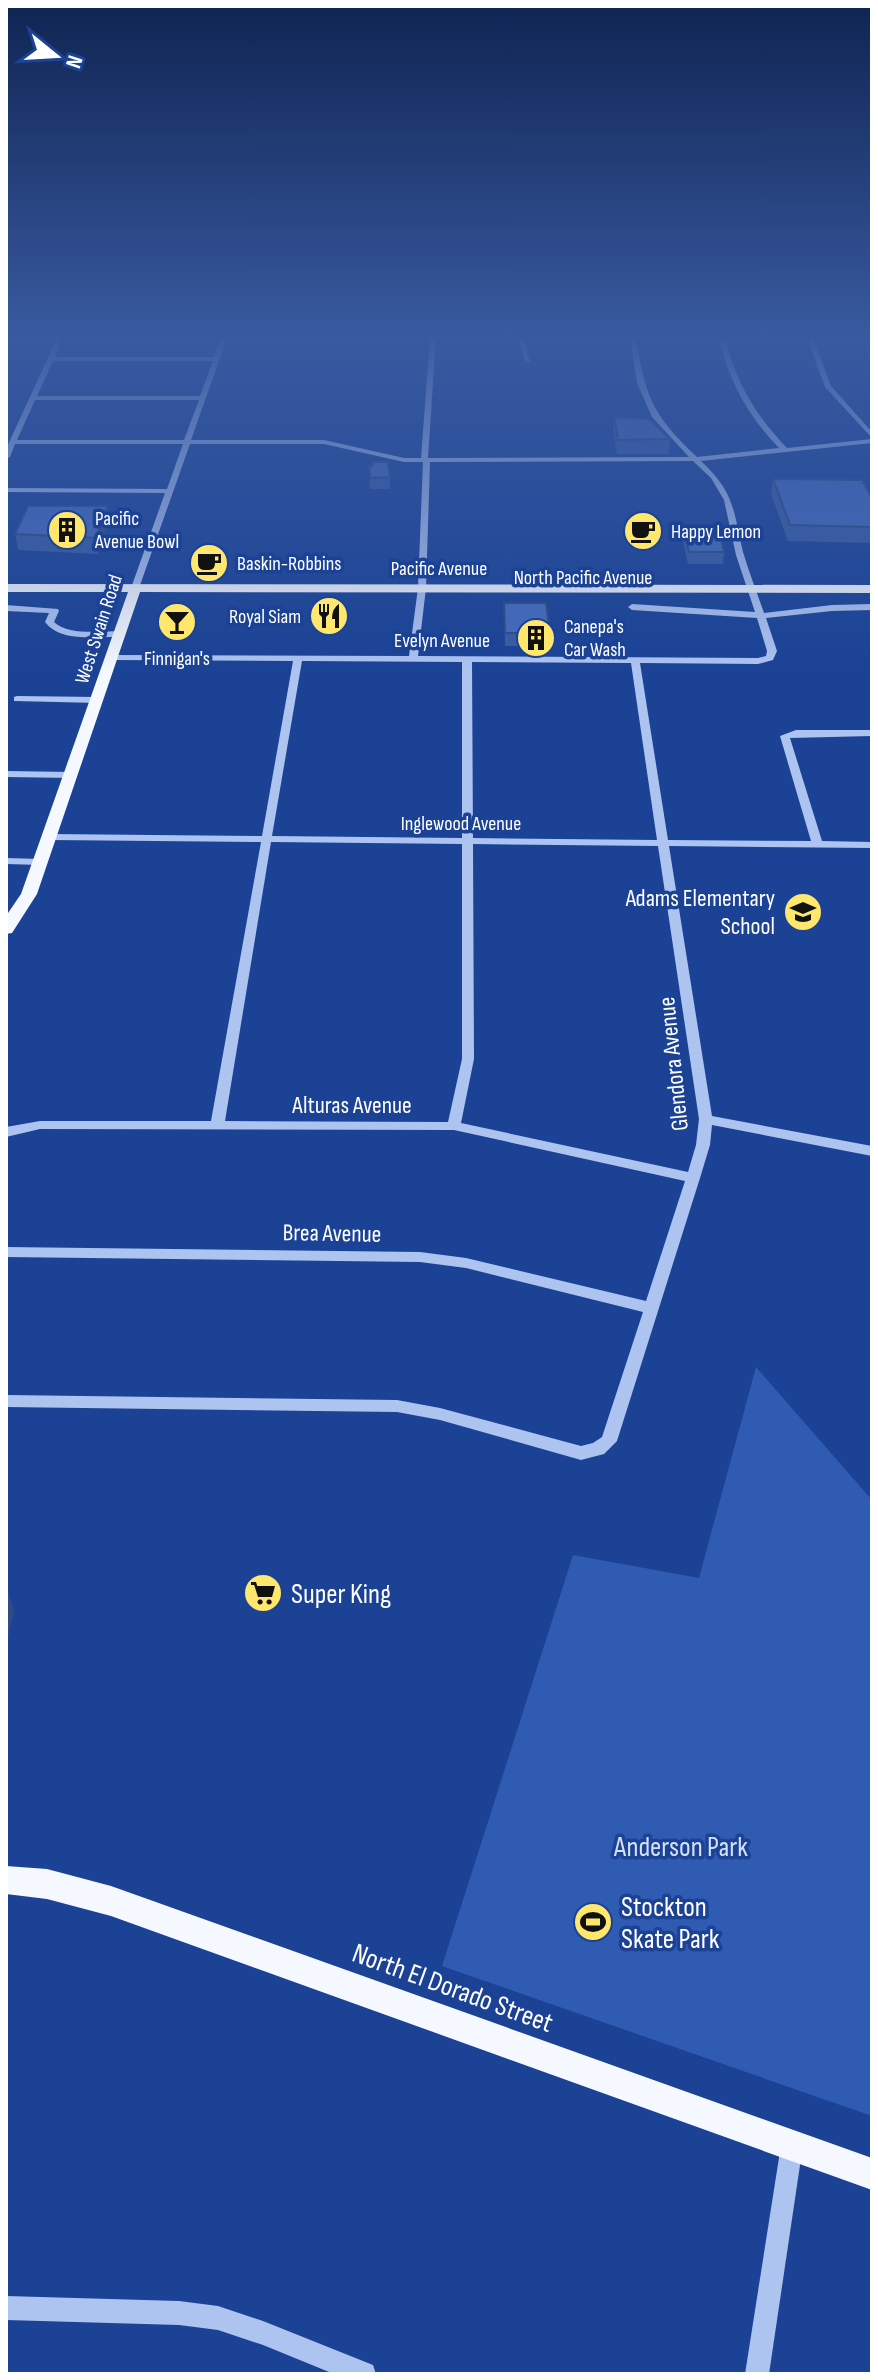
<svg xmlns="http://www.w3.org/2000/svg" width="878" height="2380" font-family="'Sofia Sans Condensed',sans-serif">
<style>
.green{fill:#2f5bb3}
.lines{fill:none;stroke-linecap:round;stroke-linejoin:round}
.minor{fill:#adc3f0;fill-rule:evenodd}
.major{fill:#f6f8ff;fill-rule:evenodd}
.wall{fill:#3a5ca2}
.shaded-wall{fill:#304b84}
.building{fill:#446bbc;stroke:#304b84;stroke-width:2}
.labels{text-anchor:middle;stroke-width:7;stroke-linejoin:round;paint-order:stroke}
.far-poi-label{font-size:20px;fill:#fff;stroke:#1b4295;text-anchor:start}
.far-street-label{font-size:20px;fill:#fff;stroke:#1b4295}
.poi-label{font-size:24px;fill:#fff;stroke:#1b4295;text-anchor:end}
.street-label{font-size:24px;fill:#fff;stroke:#1b4295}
.near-poi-label{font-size:28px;fill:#fff;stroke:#1b4295;text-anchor:start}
.near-park-label{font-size:28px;fill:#d4e1fb;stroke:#1b4295}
.near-street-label{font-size:28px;fill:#fff;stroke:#1b4295}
</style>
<rect width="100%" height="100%" fill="#1b4295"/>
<path class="green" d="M756 1367 872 1500V2116L442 1966 573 1555 699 1578Z"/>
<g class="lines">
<g class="minor">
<path d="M57 338H63L55 357H214L221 338H227L191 440H324L404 458H421L430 338H436L428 458 689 457 652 417 637 383 630 338H636C646 398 652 414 697 457L779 448C748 416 729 382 719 338H725C736 382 755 415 787 448L872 439V443L701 461C735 493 733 509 743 552 749 572 757 593 764 613L832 605 872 604V610L832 611 766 618 777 651 773 660 758 664 640 663 668 840 811 841 780 736 796 730H872V736L790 738 822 841 872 842V848L669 846 712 1116 872 1146V1156L712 1125 710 1145 700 1178 617 1441 604 1454 581 1460 440 1420 397 1412 6 1407V1395L397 1400 440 1408 581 1446 593 1443 602 1437 643 1312 466 1268 420 1262 6 1257V1247L420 1252 466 1258 646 1301 685 1181 454 1130 40 1129 6 1137V1127L40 1121H211L261 842 50 840 45 837 50 834 262 836 293 661 114 660 111 659V655L409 656 418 588 423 462H404L324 444H190L139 588 132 590 131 588 165 493 6 492V488L167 489 183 444H15L10 457 6 459V449ZM53 361H213L200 396H37ZM35 400H199L184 440H17ZM693 461 711 478 724 500 736 555 755 612 632 604 628 607 632 610 757 618 767 651 766 656 758 658 418 656 426 588 430 462ZM302 661 462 662V838L272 836ZM472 662 631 663 657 840 473 838ZM271 842 462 844V1059L448 1122 225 1121ZM473 844 658 846 699 1119 696 1145 688 1172 461 1123 474 1059Z"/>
<path d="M518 338H524L530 362 525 361Z"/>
<path d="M807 338H813L831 386 872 432V438L825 387Z"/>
<path d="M6 605 58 609 59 611 54 622C69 636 101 631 121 631L125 634 121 637C97 636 61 643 45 622L49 613 6 611Z"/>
<path d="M17 696 98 697 103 700 98 703 14 701V697Z"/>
<path d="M6 771 72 772 77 775 72 778 6 777Z"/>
<path d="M6 858 41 859 47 862 41 865 6 864Z"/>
<path d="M792 2134 800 2137 803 2145 769 2374H745L781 2145 784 2137Z"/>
<path d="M6 2296 179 2301 218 2306 263 2321 373 2365 376 2374H334L263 2345 218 2330 179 2325 6 2320Z"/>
</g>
<g class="major">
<path d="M6 584 872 585V593L140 592 37 894 12 933 6 934V916L21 894 128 592H6Z"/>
<path d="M6 1866 47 1869 111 1886 872 2158V2190L111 1916 47 1899 6 1894Z"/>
</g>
</g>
<g class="wall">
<path d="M614 417 670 439 669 454H617L613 431Z"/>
<path d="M369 466 390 477V489H370Z"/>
<path d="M773 479 872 498V543L788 541 771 494Z"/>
<path d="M107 506 110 521 98 554 18 550 15 534Z"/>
<path d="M684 530 724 552 723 564H688L683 542Z"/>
<path d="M504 603 550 633 549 646H505Z"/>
</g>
<g class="shaded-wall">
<path d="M107 506 110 521 98 554 96 538Z"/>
<path d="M8 1592 14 1610 6 1647V1600Z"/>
</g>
<g class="building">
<path d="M614 417 649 419 670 439 618 440Z"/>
<path d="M372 462H388L390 477 370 478 369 466H372Z"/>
<path d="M773 479 862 480 872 498V527L790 525Z"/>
<path d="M28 506H107L96 538 15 534Z"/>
<path d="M684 530 719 531 724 552H689Z"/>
<path d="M504 603H546L550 633H505Z"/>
</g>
<linearGradient id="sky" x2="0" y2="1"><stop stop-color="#0f2452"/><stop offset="0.5" stop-color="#395aa0"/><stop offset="1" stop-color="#395aa0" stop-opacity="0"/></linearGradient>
<rect width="878" height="671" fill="url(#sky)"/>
<defs>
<symbol id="building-disc" viewBox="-11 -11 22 22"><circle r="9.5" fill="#ffe66c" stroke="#1b4295"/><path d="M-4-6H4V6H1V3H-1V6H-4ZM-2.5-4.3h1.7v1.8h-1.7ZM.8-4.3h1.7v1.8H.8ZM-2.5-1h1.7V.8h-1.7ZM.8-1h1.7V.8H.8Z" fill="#111"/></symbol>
<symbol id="cafe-disc" viewBox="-11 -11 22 22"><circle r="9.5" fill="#ffe66c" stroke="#1b4295"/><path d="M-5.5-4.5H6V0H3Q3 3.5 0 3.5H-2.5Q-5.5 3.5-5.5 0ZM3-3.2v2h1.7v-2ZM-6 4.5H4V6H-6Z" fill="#111"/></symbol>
<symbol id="restaurant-disc" viewBox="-11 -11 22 22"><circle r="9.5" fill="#ffe66c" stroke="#1b4295"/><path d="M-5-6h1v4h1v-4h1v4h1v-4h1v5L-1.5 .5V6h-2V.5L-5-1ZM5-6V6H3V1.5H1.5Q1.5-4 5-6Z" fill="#111"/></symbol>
<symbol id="bar-disc" viewBox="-11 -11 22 22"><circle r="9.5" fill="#ffe66c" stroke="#1b4295"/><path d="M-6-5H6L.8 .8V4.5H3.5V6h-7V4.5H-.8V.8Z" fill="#111"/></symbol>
<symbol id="school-disc" viewBox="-11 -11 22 22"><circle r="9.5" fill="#ffe66c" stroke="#1b4295"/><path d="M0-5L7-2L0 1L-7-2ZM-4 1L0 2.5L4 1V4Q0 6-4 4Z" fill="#111"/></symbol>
<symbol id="supermarket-disc" viewBox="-11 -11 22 22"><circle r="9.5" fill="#ffe66c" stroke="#1b4295"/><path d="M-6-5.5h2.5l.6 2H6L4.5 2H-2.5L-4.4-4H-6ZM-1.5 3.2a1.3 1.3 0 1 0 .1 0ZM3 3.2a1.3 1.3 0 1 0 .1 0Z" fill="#111"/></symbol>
<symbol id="stadium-disc" viewBox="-11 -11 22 22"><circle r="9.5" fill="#ffe66c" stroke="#1b4295"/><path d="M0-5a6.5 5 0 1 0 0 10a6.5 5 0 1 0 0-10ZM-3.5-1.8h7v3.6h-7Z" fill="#111"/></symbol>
</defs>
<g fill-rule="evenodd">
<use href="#building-disc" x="45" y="508" width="44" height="44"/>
<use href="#cafe-disc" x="621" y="509" width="44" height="44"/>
<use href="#cafe-disc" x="187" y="541" width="44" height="44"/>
<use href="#restaurant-disc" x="307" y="594" width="44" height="44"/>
<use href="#bar-disc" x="155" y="600" width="44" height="44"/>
<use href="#building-disc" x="514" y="616" width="44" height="44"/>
<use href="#school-disc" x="781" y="890" width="44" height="44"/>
<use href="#supermarket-disc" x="241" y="1571" width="44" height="44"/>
<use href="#stadium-disc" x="571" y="1900" width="44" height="44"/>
</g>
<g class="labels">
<g class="far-poi-label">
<text x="95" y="525">Pacific<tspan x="95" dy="23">Avenue Bowl</tspan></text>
<text x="671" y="538">Happy Lemon</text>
<text x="237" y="570">Baskin-Robbins</text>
<text x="301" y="623" text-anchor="end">Royal Siam</text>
<text x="564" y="633">Canepa's<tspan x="564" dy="23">Car Wash</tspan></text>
<text x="177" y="665" text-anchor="middle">Finnigan's</text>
</g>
<g class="far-street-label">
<text x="439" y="575">Pacific Avenue</text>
<text x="583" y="584">North Pacific Avenue</text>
<text transform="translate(98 629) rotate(-72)" y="7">West Swain Road</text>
<text x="442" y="647">Evelyn Avenue</text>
<text x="461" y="830">Inglewood Avenue</text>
</g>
<g class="poi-label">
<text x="775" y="906">Adams Elementary<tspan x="775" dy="28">School</tspan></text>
</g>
<g class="street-label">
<text transform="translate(673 1064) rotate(-96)" y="8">Glendora Avenue</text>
<text x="352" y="1113">Alturas Avenue</text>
<text transform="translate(332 1233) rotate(1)" y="8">Brea Avenue</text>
</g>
<g class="near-poi-label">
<text x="291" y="1603">Super King</text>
<text x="621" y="1916">Stockton<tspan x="621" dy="32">Skate Park</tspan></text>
</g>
<g class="near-park-label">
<text x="681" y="1856">Anderson Park</text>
</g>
<g class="near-street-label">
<text transform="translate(453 1987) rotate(20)" y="10">North El Dorado Street</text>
</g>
</g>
<rect width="878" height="2380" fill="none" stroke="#ffffff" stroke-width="16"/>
<g transform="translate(56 56) rotate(108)" stroke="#1b4295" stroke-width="6" paint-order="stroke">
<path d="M0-6L14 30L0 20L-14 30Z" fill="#ffffff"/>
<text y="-12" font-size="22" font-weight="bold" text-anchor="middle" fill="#ffffff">N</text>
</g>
</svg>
